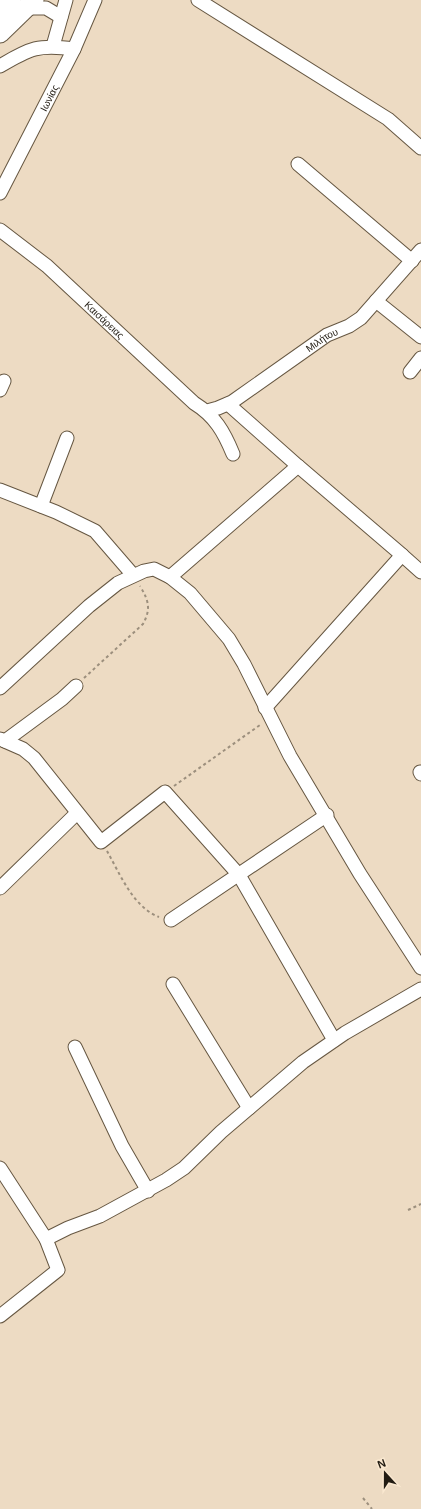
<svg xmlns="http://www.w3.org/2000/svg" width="421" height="1509" font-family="Arial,sans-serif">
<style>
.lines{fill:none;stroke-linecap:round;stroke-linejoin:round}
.minor-casing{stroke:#665742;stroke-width:15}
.highway-casing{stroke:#665742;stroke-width:21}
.path{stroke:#9c8f7d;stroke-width:2;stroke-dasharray:3 3;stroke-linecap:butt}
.minor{stroke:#fff;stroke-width:13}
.highway{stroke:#fff;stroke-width:19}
.labels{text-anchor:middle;stroke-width:3.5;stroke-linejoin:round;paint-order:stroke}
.street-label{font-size:10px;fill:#221c13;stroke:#fae8d0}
</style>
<rect width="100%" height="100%" fill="#eddbc3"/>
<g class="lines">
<defs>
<g id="minor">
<path d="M198 0 388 119 421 148"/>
<path d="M27 8H46L61 17"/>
<path d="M53 46 66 0"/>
<path d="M0 66C30 48 39 44 74 49"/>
<path d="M298 164 412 261"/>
<path id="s1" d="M0 193 74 49 95 0"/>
<path id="s2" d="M0 230 47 266 194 403C215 416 224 432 233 454"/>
<path d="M376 301 421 337"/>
<path d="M410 372 421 358"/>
<path d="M0 390 4 381"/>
<path d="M228 404 298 466"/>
<path id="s3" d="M207 411 218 408 232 402 327 335 349 326 361 318 421 250"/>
<path d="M0 490 56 512 95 531 133 575"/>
<path d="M41 506 67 438"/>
<path d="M402 555 421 572"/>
<path d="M170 577 298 466 402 555 265 708"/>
<path d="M0 688 89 606 118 583 144 571 154 569 170 577 190 593 229 639 244 664 290 756 360 874 421 968"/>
<path d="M0 739 23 749 34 758 101 842 165 792 239 875 334 1040"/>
<path d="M5 741 62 699 76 686"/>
<path d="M420 772 421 774"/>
<path d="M0 888 77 813"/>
<path d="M171 920 327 815"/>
<path d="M173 984 249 1108"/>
<path d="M75 1047 122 1146 148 1191"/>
<path d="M0 1168 46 1239"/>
<path d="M0 1316 58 1270 46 1239 68 1228 100 1216 166 1180 184 1168 221 1132 303 1062 345 1033 421 989"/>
</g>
<g id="highway">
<path d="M0 11 11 0"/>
<path d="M0 33 34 0"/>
</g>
</defs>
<use href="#minor" class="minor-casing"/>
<use href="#highway" class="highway-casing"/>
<g class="path">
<path d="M84 678 143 624C151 609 149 601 140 586"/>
<path d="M174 786 260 725"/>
<path d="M107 851C120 874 133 907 159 917"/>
<path d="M408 1210 421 1204"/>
<path d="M363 1498 372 1509"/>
</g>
<use href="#minor" class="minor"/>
<use href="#highway" class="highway"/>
</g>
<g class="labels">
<g class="street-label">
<text dy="4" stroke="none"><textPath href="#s1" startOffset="107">Ιωνίας</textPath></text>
<text dy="4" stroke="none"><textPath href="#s2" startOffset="138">Καισάρειας</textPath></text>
<text dy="4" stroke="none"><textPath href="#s3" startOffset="136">Μιλήτου</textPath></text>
</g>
</g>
<g transform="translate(385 1473) rotate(339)" stroke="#fae8d0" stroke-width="3" paint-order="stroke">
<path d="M0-3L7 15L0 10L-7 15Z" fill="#221c13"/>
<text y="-6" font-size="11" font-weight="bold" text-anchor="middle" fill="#221c13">N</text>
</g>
</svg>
